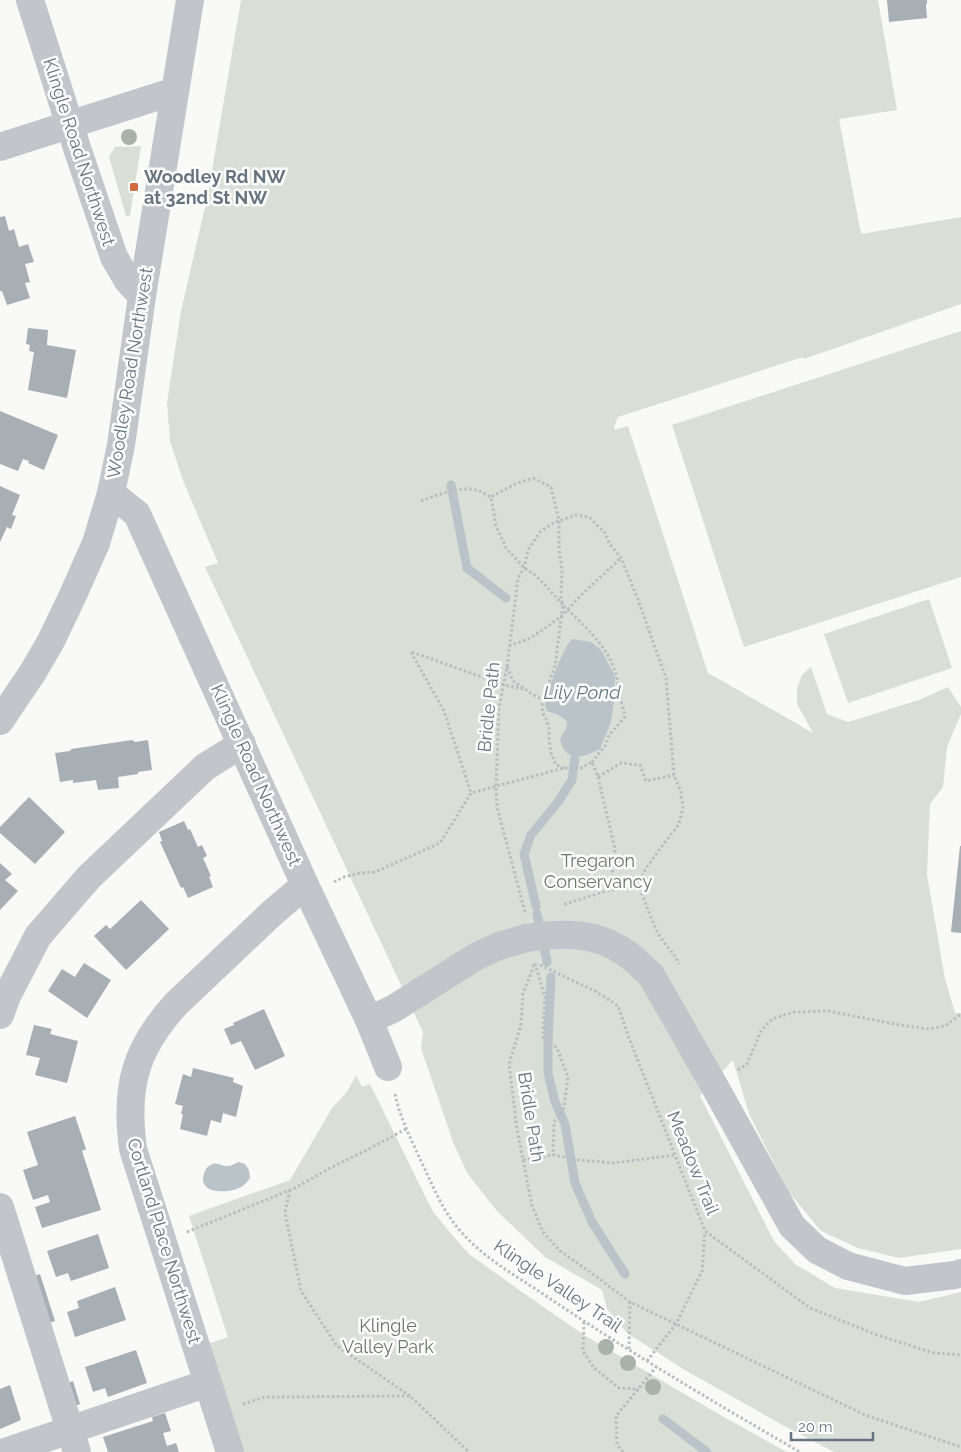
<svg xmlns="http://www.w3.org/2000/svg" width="961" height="1452" font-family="Raleway,sans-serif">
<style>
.green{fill:#d9ded7}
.water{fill:#bac3c8}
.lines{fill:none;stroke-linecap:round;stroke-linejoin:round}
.stream{stroke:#bac3c8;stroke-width:9}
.building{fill:#a7aeb4}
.path{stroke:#babdc0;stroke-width:3;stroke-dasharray:2.5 2.5;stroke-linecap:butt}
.minor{stroke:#c2c5c9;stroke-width:28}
.minor-bridge{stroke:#c2c5c9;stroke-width:28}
.tree{fill:#a9b2a8}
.poi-dot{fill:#d2693f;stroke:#fff;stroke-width:2}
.labels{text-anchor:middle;stroke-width:5;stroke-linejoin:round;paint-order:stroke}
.street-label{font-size:18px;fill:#67747f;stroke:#fff}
.poi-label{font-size:18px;font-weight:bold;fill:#67747f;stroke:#fff;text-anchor:start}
.park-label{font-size:18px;fill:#687866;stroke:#fff}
.water-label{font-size:19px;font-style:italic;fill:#677880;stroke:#fff}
</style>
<rect width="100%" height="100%" fill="#f9f9f8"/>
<g class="green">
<path d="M241 0H878L897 110 839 119 861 234 961 217V304L804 359 803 357 618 417 614 427 615 430 628 426 708 673 813 733 797 704V688L802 675 811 667 827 714 848 722 919 700 948 687 961 707V714L947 747 943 787 930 804 927 875 945 979 955 1013H961V1249L899 1258 858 1248 821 1231 788 1191 749 1114 733 1060 700 1096 774 1241 795 1264 835 1288 919 1302 961 1292V1452H834L786 1427 683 1369 627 1333 607 1309 602 1290 545 1257 497 1211 467 1173 453 1142 421 1048 423 1032 205 567 218 563 182 478 170 441 167 403 181 311 208 194Z"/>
<path d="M141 146 130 216H126L109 157 115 147Z"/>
<path d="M961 331V577L744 647 672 425Z"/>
<path d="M929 599 952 668 848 703 824 634Z"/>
<path d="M356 1075 362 1087 370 1084 432 1210 447 1229 469 1254 512 1285 584 1335 722 1416 787 1452H242L207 1344 228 1337 189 1216 290 1180 332 1108 347 1092Z"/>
</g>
<g class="water">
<path d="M572 639 591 642 601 650 615 676 614 701 611 722 600 749C589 754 575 762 565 751 563 749 561 743 560 740 561 736 564 733 566 729 571 717 555 714 547 711L545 705C549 689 561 650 572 639Z"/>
<path d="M239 1162 245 1164 249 1170 250 1178C247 1182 244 1186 239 1188 226 1194 195 1194 205 1171 206 1168 209 1165 213 1164 218 1162 223 1167 228 1166 232 1166 235 1163 239 1162Z"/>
</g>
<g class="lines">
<g class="stream">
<path d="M451 485 467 568 506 598"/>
<path d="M536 906 524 854 531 835 558 802 572 780 575 757"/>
<path d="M537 914 547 962"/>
<path d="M551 977 548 1041V1073L555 1102 565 1124 575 1183 592 1222 625 1274"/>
<path d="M663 1419 707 1452"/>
</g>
</g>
<g class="building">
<path d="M887 0H927V4H926L927 18 889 22Z"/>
<path d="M5 216 9 231 14 229 19 247 28 244 34 262 25 264 30 282 25 283 30 298 7 305 2 291H0V217Z"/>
<path d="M28 328 48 330 47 345 76 350 67 398 28 390 34 352 29 351 30 345 26 344Z"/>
<path d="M0 411 58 435 44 470 28 463 29 461 23 459 18 471 0 464Z"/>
<path d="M0 486 20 495 12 515 16 516 11 529 7 527 0 542Z"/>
<path d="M132 740 135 742 148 740 152 770 138 772V774L118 777 119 788 98 790 96 780 73 783V780L60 782 55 753 70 751 71 749Z"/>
<path d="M29 797 65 832 35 864 0 833V827Z"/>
<path d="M184 821 188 830 190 829 198 847 202 845 207 856 203 858 211 876 209 877 213 887 188 898 183 887 181 888 160 842 162 841 159 832Z"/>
<path d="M960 846H961V933L951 932Z"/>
<path d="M0 863 12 874 5 880 18 891 0 910Z"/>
<path d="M141 900 169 929 126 970 94 936 106 925 110 929Z"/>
<path d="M84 963 111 980 87 1018 48 991 62 969 75 977Z"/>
<path d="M264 1009 285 1056 255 1070 241 1041 231 1045 224 1029 234 1025 233 1023Z"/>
<path d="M34 1025 52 1029 50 1034 78 1041 67 1083 35 1075 40 1058 26 1055Z"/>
<path d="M193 1068 234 1078 233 1082 243 1086 236 1117 223 1113 221 1123 211 1120 207 1136 180 1129 183 1114H181L183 1106 175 1104 183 1074 191 1077Z"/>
<path d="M75 1116 86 1149 82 1151 101 1210 42 1228 35 1207 50 1202 48 1195 33 1200 23 1170 38 1165 27 1132Z"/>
<path d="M98 1234 109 1268 71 1281 68 1273 56 1277 47 1251Z"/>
<path d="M40 1274 55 1321 43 1325 28 1278Z"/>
<path d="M115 1287 126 1320 75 1337 67 1312 79 1308 77 1301Z"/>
<path d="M136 1350 147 1383 108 1397 105 1388 93 1392 85 1367Z"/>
<path d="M73 1381 80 1404 67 1409 59 1386Z"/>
<path d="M10 1385 21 1420 0 1429V1389Z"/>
<path d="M165 1413 171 1431 163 1433 167 1446 176 1443 179 1452H108L103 1437 153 1421 152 1417Z"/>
</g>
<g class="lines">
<g class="path">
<path d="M533 478 551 487 559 520V548L562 570 561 598 563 605 544 584 535 575 524 568 506 548 496 526 491 497 515 484Z"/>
<path d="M421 501C437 495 459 486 476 490 481 491 486 495 491 497"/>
<path d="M509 646 531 638 562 616 579 597 621 558"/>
<path d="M411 652 444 711 471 793"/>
<path d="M412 652 504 685 523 689"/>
<path d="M507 667 513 681 532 694 543 700"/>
<path d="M564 768 556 765 551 753 549 738V729L547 721 543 713 542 703 555 666 563 605C583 625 606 644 615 671 618 679 618 687 619 694 621 702 624 709 625 717L609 735 605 746 592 762"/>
<path d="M598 777 615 849 610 890"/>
<path d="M334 882 344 877 360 873 375 872 440 843 471 793 564 768H581L592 762 598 777 621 763 640 765 646 781 674 775"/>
<path d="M640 888C646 904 651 920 659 935 665 946 675 953 679 964"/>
<path d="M525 912 497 807 496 787 499 708 507 667 518 578 524 568 528 550 540 532 553 523 575 515 589 517 605 533 609 543 621 558 637 597 666 678 674 775 681 792 683 808 679 824 654 857 643 873 640 888 610 890 562 905"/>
<path d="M535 963 545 997 543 1037 557 1048 568 1077 564 1108 554 1122 553 1155"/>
<path d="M534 965 523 994 521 1025 509 1064 517 1129 532 1206 543 1232 560 1251 593 1274 630 1302 865 1415 961 1447"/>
<path d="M540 965 595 991 618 1006 629 1038 705 1231 810 1308 877 1335 934 1353 961 1355"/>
<path d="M738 1070 747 1064 761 1031 772 1019 794 1012 828 1011 900 1025 929 1029 945 1026 961 1014"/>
<path d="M395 1094C400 1118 411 1139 421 1161 434 1188 443 1213 464 1235 489 1262 520 1278 549 1298 631 1353 715 1403 800 1452"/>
<path d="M523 1160 553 1155 579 1160 614 1163 675 1155"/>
<path d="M290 1190 285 1212 301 1291 337 1346 410 1396"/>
<path d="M187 1232 295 1188 332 1167 365 1151 406 1129"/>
<path d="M584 1322 583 1351 594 1368 619 1388 639 1389"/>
<path d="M629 1349 630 1302"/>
<path d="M647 1361 676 1324 702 1271 705 1232"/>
<path d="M243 1404 265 1397 410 1396 469 1452"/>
<path d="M623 1452 617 1444 616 1416 657 1366"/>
</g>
<g class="minor">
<path d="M30 0 78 151 114 257 128 281 142 296"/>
<path d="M0 147 175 91"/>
<path d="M111 493 137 514 305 885 369 1020 388 1067"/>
<path d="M0 721 33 672 51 641 73 595 96 543 111 493 121 445 142 296 190 0"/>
<path d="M651 975 715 1087 792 1226 817 1250 848 1266 905 1281 955 1275 961 1273"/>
<path d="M0 1015 7 996 38 936 89 877 205 767 242 744"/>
<path d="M369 1020 393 1009 477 956 499 946 526 938"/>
<path d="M0 1207 77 1452"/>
<path d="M5 1452 208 1383"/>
<path d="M230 1452 133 1149C125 1088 134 1050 176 1004L271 914 305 885"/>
</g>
<path class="minor-bridge" d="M526 938C562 933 596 931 627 954 636 960 643 968 651 975"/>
</g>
<g class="tree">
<circle cx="129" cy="137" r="8"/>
<circle cx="606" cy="1347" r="8"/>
<circle cx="628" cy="1363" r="8"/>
<circle cx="653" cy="1387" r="8"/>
</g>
<rect class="poi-dot" x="129" y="182" width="10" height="10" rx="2.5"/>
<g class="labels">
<g class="street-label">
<text transform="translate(79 152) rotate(72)" y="6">Klingle Road Northwest</text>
<text transform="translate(130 373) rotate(-81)" y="6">Woodley Road Northwest</text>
<text transform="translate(489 707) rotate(-84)" y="6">Bridle Path</text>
<text transform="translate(256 775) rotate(66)" y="6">Klingle Road Northwest</text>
<text transform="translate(531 1117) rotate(81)" y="6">Bridle Path</text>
<text transform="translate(693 1163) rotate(68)" y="6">Meadow Trail</text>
<text transform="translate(164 1241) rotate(73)" y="6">Cortland Place Northwest</text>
<text transform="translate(558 1286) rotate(34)" y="6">Klingle Valley Trail</text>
</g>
<g class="poi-label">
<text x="144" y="183">Woodley Rd NW<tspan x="144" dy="21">at 32nd St NW</tspan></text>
</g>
<g class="park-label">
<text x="598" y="867">Tregaron<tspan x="598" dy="21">Conservancy</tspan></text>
<text x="388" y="1332">Klingle<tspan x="388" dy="21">Valley Park</tspan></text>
</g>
<g class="water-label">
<text x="582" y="699">Lily Pond</text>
</g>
</g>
<path d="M791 1432v8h82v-8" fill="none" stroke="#67747f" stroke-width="2.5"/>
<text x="798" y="1432" font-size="15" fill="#67747f" stroke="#ffffff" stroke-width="4" paint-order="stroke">20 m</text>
</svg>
